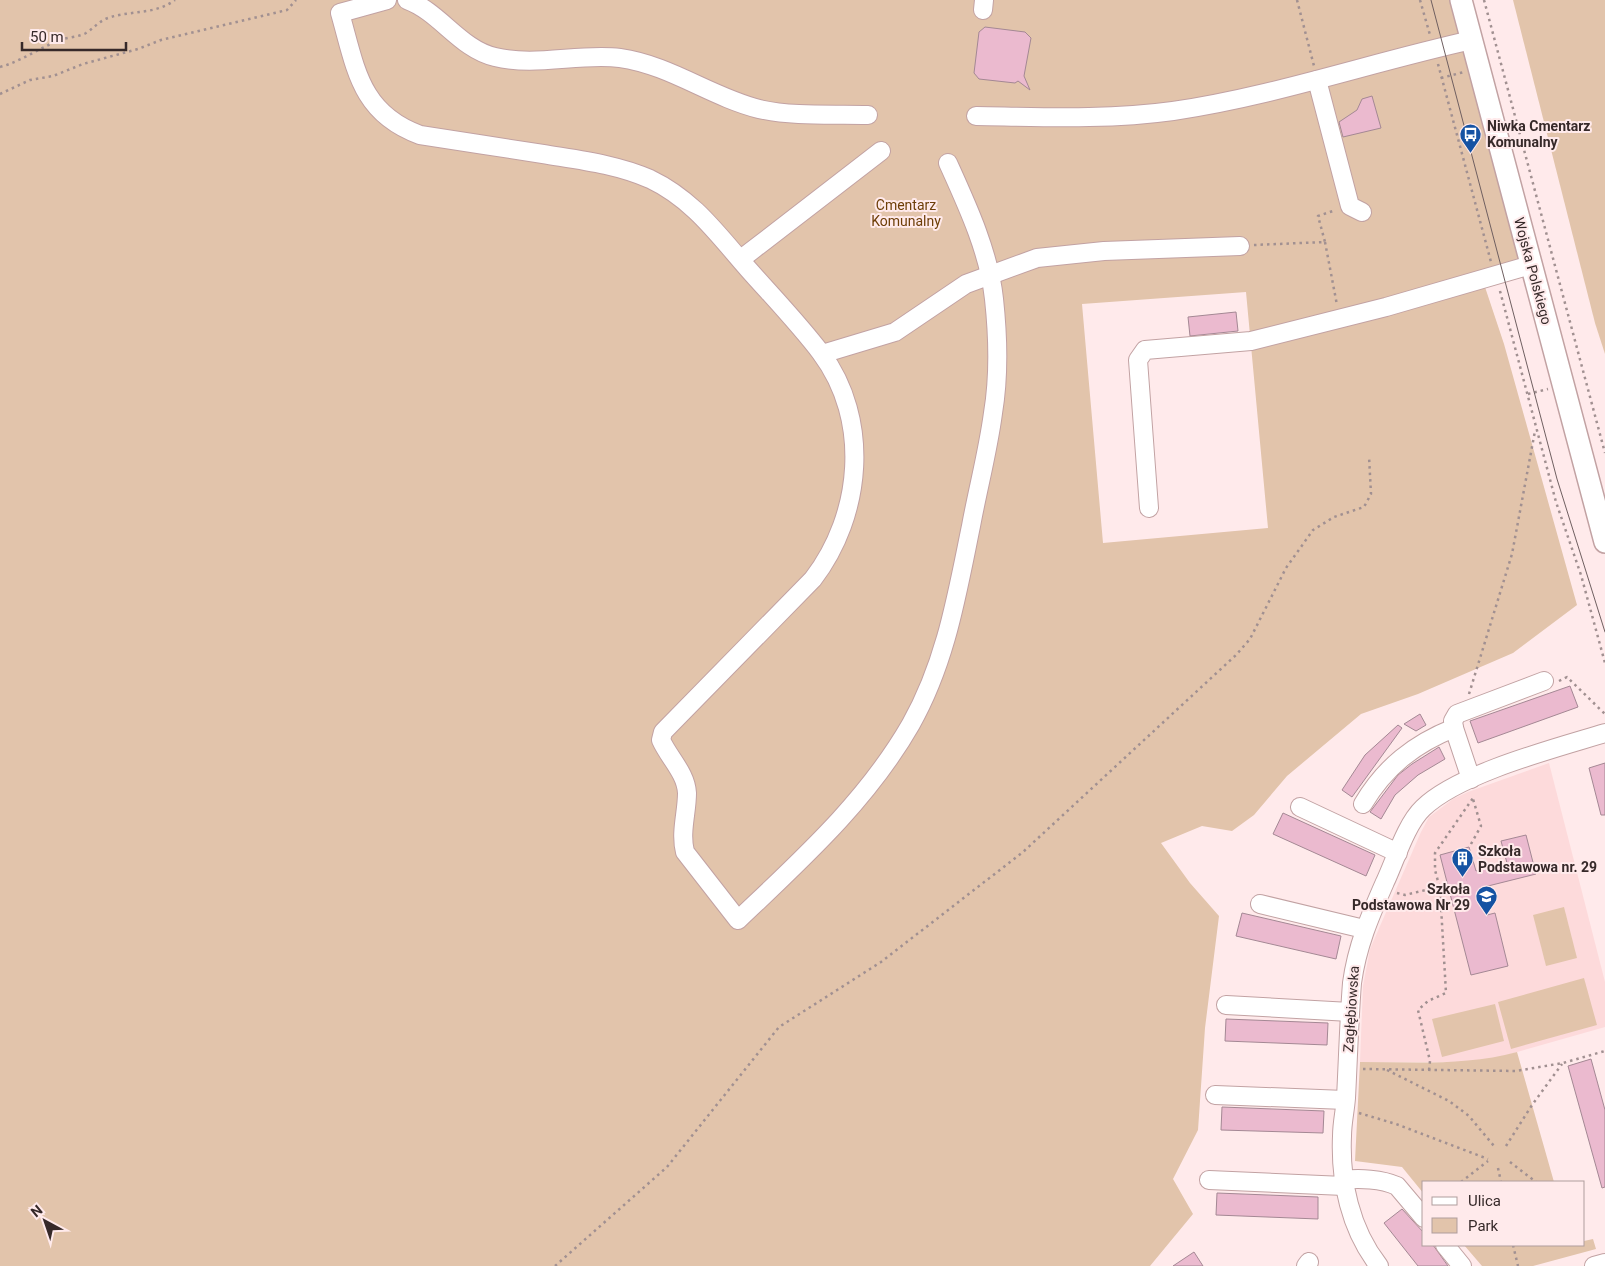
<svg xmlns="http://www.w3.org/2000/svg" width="1605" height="1266" font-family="Roboto,sans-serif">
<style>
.built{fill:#fddadb}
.green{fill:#e2c4ab;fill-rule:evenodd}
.building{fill:#ebbacf;stroke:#a48894}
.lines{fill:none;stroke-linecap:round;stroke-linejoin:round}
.minor-casing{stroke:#c2a2a3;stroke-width:20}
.major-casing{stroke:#c2a2a3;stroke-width:24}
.path{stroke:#a19091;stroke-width:2.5;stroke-dasharray:2.5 4;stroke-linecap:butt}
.minor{stroke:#fff;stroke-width:18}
.major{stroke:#fff;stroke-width:21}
.tram{stroke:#6f5f60;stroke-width:1}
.labels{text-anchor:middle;stroke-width:4;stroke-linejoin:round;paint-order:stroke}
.poi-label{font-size:14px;font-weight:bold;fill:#362929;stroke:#ffeaeb;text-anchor:start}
.park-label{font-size:14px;fill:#6e3e08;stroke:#ffeaeb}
.street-label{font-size:14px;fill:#362929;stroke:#ffeaeb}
</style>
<rect width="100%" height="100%" fill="#ffeaeb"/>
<path class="built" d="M1549 763 1605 982V1027L1489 1060 1461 1062H1360L1363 986 1370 949 1421 832 1429 817 1453 799 1468 792Z"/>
<g class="green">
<path d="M0 0H1451L1524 277 1485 287 1504 344 1577 605 1513 653 1418 694 1361 714 1287 776 1254 815 1232 831 1202 826 1161 843 1190 883 1219 916 1205 1028 1198 1130 1173 1179 1193 1214 1150 1266H0ZM1246 292 1268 528 1103 543 1082 304Z"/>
<path d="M1513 0H1605V354L1595 323Z"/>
<path d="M1564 907 1577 958 1546 966 1533 915Z"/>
<path d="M1584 978 1597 1025 1511 1049 1498 1002Z"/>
<path d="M1495 1004 1504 1041 1442 1057 1432 1019Z"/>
<path d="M1517 1052 1554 1182H1424V1194L1402 1167 1355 1161 1360 1062C1413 1062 1466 1066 1517 1052Z"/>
<path d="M1593 1239 1596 1249 1533 1266H1482L1464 1245H1584V1241Z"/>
</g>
<g class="building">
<path d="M985 27 1025 32 1031 38 1024 76 1030 90 1018 81 1015 83 979 79 974 73 979 32Z"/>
<path d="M1372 96 1381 128 1343 137 1339 122 1357 110 1362 99Z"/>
<path d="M1236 312 1238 331 1190 336 1188 317Z"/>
<path d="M1570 686 1578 707 1478 743 1470 721Z"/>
<path d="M1420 714 1426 725 1416 731 1404 724Z"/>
<path d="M1398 725 1402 728 1352 797 1342 790 1365 755Z"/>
<path d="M1439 747 1445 759 1418 775 1395 795 1381 819 1370 812 1398 775 1412 764Z"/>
<path d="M1605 763V815H1601L1589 768Z"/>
<path d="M1283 813 1375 855 1366 876 1273 834Z"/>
<path d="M1526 835 1536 874 1480 888 1487 915 1495 913 1508 966 1471 975 1440 855 1469 847 1476 871 1507 863 1501 841Z"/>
<path d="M1242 913 1341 936 1336 959 1236 936Z"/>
<path d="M1226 1019 1328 1023 1327 1045 1225 1041Z"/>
<path d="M1591 1059 1605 1110V1187L1602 1188 1568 1066Z"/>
<path d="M1222 1107 1324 1111 1323 1133 1221 1130Z"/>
<path d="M1217 1193 1318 1197V1219L1216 1215Z"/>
<path d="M1402 1209 1424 1233V1245H1433L1448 1266H1418L1384 1223Z"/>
<path d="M1194 1252 1203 1266H1173Z"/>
</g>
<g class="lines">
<defs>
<g id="minor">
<path d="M387 0 340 13C356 69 360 113 420 135 461 141 502 148 543 154 579 160 616 164 650 179 694 200 718 235 749 270 773 297 799 324 821 353 871 420 862 515 813 579L663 732 661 740C669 758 686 773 687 793 687 813 680 832 685 852L738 920C801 860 867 801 911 724 946 662 957 594 971 526 978 488 988 451 993 413 999 377 998 336 994 299 989 252 967 205 948 163"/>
<path d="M407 0C440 12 460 49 495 57 536 67 579 53 620 58 670 65 711 97 759 109 794 117 833 114 868 115"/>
<path d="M983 10 984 0"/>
<path d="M1317 80 1350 206 1362 212"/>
<path d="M976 116C1042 117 1108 120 1173 111 1275 96 1372 62 1472 40"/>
<path d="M741 259 881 151"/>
<path d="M822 354 895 332 966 284 1037 258 1104 251 1240 246"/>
<path d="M1149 508 1138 360 1145 350 1251 341 1386 307 1531 265"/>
<path d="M1471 779 1454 728 1453 721 1457 714 1544 681"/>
<path d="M1363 804C1385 767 1414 744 1454 728"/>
<path d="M1300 807 1398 853"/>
<path d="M1260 904 1364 929"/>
<path d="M1226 1005 1350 1012"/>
<path d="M1215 1095 1345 1100"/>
<path d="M1209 1180 1344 1186"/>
<path d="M1343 1180C1359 1178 1382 1179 1397 1186L1424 1218"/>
<path d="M1445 1245 1462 1266"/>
<path d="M1306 1266 1309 1262"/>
<path d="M1379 1266C1350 1229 1340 1181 1342 1136 1342 1123 1345 1111 1346 1098 1348 1060 1349 1021 1352 983 1357 946 1370 916 1385 882 1395 861 1406 824 1423 808 1459 773 1556 748 1605 733"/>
<path d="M1594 1266 1605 1263"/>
</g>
<path id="major" d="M1461 0 1605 542"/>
</defs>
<use href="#minor" class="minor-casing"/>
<use href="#major" class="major-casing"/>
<g class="path">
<path d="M1297 0 1314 66"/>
<path d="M1420 0 1430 35"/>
<path d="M1484 0 1605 453"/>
<path d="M1438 64 1491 262"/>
<path d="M0 67C22 61 39 48 60 40 68 37 79 37 86 33 94 28 99 21 108 18 131 10 155 15 175 0"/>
<path d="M1441 78 1464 72"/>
<path d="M0 94 30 80 53 76 83 64 138 49 161 40 287 10 296 0"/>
<path d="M1325 242 1337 305"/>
<path d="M1254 245 1325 242 1318 216 1336 210"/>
<path d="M1500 291 1556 502 1581 575 1605 663"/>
<path d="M1528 394 1548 389"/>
<path d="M1559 681 1567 677 1605 714"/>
<path d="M1469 694 1512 554 1535 431 1537 430"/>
<path d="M1471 844 1481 826 1473 799"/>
<path d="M1397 893 1405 895 1447 885"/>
<path d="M1363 1069 1516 1071 1563 1063 1605 1051"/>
<path d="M1387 1070 1449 1101 1469 1116 1494 1146"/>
<path d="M1429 1070 1430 1061 1418 1010 1428 1001 1446 993 1440 889 1435 870V853L1473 798"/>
<path d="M1359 1113 1396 1124 1488 1159"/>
<path d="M1506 1146 1532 1105 1562 1064"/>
<path d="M1510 1162 1536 1182"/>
<path d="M1498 1168 1501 1182"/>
<path d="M1461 1182 1488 1161"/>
<path d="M1513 1245 1518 1266"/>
<path d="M555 1266 667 1167 779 1027 881 962 1023 852 1236 655 1250 639 1286 568 1313 530 1334 517 1364 507 1371 494 1369 456"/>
</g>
<use href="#minor" class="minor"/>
<use href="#major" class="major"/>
<path class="tram" d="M1431 0 1557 479 1605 632"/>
</g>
<defs>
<symbol id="bus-pin" viewBox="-11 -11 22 30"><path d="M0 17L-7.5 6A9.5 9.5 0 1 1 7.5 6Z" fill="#1553a3" stroke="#ffeaeb"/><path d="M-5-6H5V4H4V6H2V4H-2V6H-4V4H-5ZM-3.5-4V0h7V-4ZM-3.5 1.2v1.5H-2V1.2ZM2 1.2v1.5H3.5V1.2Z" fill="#fff"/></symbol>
<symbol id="building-pin" viewBox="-11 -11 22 30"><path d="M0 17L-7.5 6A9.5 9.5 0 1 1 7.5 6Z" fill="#1553a3" stroke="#ffeaeb"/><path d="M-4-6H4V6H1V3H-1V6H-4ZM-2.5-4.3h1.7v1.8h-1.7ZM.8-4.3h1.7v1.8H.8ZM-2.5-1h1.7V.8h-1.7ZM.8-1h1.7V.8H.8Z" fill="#fff"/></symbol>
<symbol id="school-pin" viewBox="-11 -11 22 30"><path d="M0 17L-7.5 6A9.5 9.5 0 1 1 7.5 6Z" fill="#1553a3" stroke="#ffeaeb"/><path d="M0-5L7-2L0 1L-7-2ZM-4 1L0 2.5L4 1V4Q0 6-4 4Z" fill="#fff"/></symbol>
</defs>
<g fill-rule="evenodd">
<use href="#bus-pin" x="1458" y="122" width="25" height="34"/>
<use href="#building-pin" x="1450" y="846" width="25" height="34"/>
<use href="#school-pin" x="1474" y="884" width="25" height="34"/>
</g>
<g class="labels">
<g class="poi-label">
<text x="1487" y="131">Niwka Cmentarz<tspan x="1487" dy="16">Komunalny</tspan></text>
<text x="1478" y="856">Szkoła<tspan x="1478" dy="16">Podstawowa nr. 29</tspan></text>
<text x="1470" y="894" text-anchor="end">Szkoła<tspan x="1470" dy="16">Podstawowa Nr 29</tspan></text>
</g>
<g class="park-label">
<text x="906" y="210">Cmentarz<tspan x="906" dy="16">Komunalny</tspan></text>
</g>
<g class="street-label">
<text transform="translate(1533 271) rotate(75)" y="5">Wojska Polskiego</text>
<text transform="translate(1351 1009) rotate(-86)" y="5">Zagłębiowska</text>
</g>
</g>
<rect x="1422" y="1181" width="162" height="65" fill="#ffeaeb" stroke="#af9d9d"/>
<rect x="1432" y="1197" width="25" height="8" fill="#ffffff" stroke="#af9d9d"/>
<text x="1468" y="1206" font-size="15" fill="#362929">Ulica</text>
<rect x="1432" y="1218" width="25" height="15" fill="#e2c4ab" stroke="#af9d9d"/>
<text x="1468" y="1231" font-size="15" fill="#362929">Park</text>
<g transform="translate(45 1221) rotate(320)" stroke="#ffeaeb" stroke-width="4" paint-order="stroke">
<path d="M0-4L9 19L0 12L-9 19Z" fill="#362929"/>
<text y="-8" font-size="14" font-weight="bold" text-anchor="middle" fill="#362929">N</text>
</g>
<path d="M22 42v8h104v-8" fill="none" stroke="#362929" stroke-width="2.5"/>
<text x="30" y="42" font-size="15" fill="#362929" stroke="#ffeaeb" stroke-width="4" paint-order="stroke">50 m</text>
</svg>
